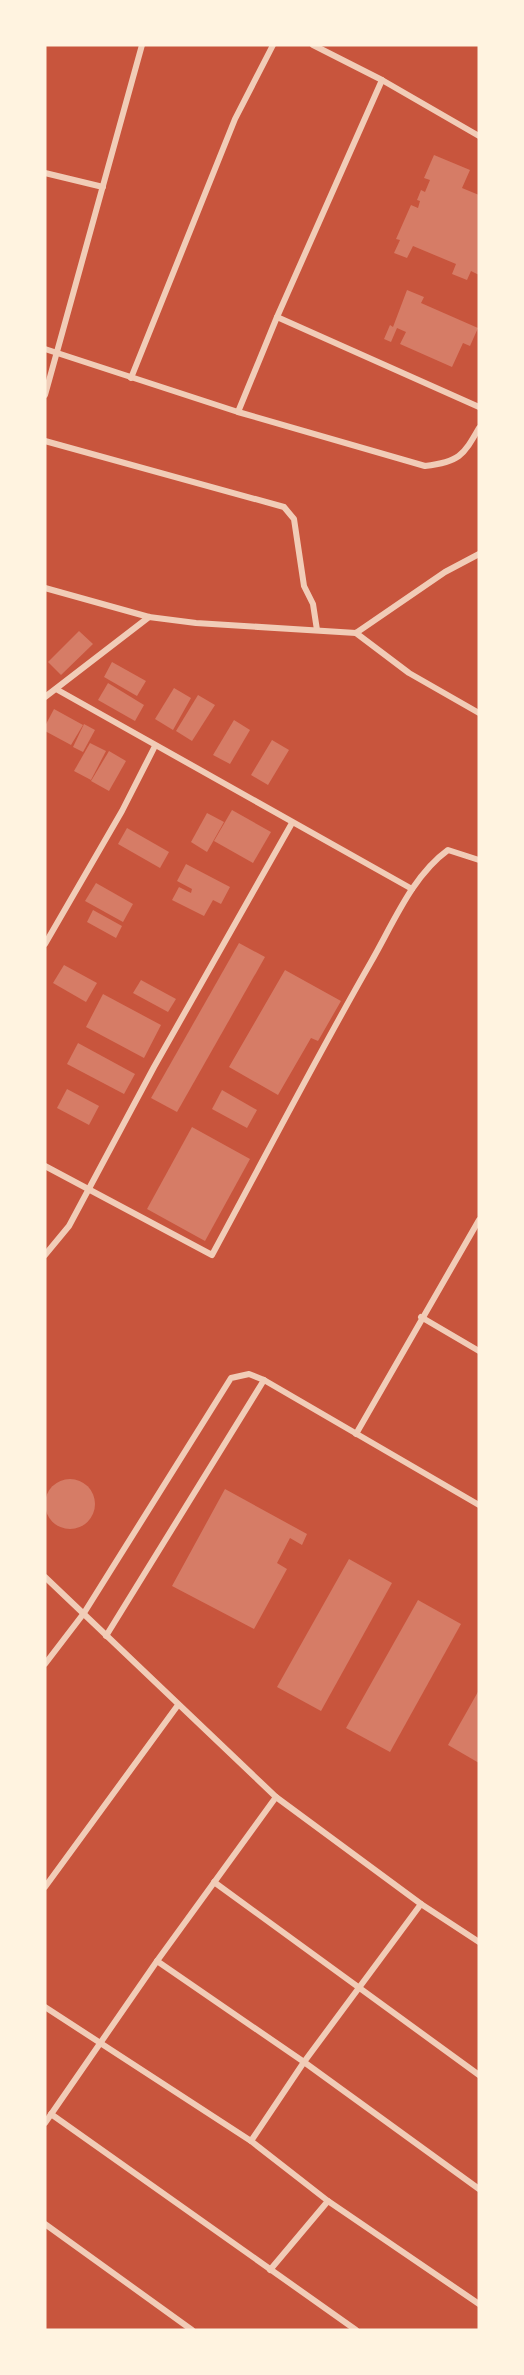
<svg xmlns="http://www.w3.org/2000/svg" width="524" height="2375" font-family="'IBM Plex Sans',sans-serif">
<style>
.building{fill:#d67c66}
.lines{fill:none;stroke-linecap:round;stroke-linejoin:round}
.minor{stroke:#f1ccb7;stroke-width:6}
</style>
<rect width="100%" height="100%" fill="#c8553d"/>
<g class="building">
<path d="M434 155 470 170 462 188 479 195V275L471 271 467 280 452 274 456 264 413 246 407 258 394 253 400 240 396 239 411 205 418 208 420 201 417 200 421 190 425 192 430 180 424 178Z"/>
<path d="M407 290 424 297 421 303 478 328 470 346 463 343 452 367 400 344 406 332 397 328 391 342 384 339 390 325 393 327Z"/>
<path d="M79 631 93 644 61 675 48 662Z"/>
<path d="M112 662 146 681 137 696 104 677Z"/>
<path d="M108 683 144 705 135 721 98 700Z"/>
<path d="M174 688 191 698 173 730 155 719Z"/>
<path d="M198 695 215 705 192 741 176 731Z"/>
<path d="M54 709 83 725 71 745 45 731V726Z"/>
<path d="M234 720 250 730 230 764 213 755Z"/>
<path d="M84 724 95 730 83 752 73 747Z"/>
<path d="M272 740 289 750 268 785 251 775Z"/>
<path d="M90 743 106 751 91 780 74 771Z"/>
<path d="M109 751 126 761 109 791 91 781Z"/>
<path d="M232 810 271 832 253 863 214 841Z"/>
<path d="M207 813 224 822 207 852 191 842Z"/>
<path d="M127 828 169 852 160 868 118 844Z"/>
<path d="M186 864 230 887 221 904 213 900 204 916 172 900 179 887 191 893 192 889 177 881Z"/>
<path d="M96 883 133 904 123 922 85 901Z"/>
<path d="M93 910 122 926 116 938 87 922Z"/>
<path d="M239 943 265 957 177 1112 151 1098Z"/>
<path d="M64 965 97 983 86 1002 53 983Z"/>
<path d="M285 970 341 1001 318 1041 311 1038 278 1095 229 1067Z"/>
<path d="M141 980 176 999 168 1012 133 993Z"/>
<path d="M103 994 161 1025 144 1058 86 1027Z"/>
<path d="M78 1043 135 1074 124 1094 67 1064Z"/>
<path d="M67 1089 99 1106 89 1125 57 1108Z"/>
<path d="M222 1090 257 1110 247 1128 212 1109Z"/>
<path d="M192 1127 250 1159 205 1241 147 1209Z"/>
<circle cx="70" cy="1504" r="25"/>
<path d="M225 1489 307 1534 302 1545 290 1538 277 1563 287 1569 254 1629 172 1586Z"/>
<path d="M349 1559 392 1583 321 1711 277 1687Z"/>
<path d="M418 1600 461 1624 390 1752 346 1728Z"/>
<path d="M479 1690V1763L448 1745Z"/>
</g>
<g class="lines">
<g class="minor">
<path d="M313 45 382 80 479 136"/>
<path d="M45 173 103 187"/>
<path d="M277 317 479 407"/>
<path d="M45 349 238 412 425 466C459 462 463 456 479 428"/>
<path d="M131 378 235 119 273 45"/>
<path d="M45 395 142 45"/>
<path d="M238 412 277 317 382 80"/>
<path d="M45 441 284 507 294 519 304 586 313 604 317 630"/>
<path d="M45 588 149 617 196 623 356 633 445 572 479 554"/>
<path d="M356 633 409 673 479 713"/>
<path d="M56 689 412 889"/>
<path d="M45 697 149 617"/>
<path d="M45 944 122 811 155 746"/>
<path d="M45 1166 212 1255C265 1157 316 1058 371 962 393 924 412 876 448 850L479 860"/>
<path d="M45 1255 69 1226 154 1067 292 823"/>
<path d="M421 1317 479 1351"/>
<path d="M356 1434 479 1220"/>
<path d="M45 1577 276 1797 421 1904 479 1942"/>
<path d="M106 1636 264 1380"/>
<path d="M45 1664 84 1613 231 1378 249 1374 264 1380 479 1505"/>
<path d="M214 1882 479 2075"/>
<path d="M45 1887 178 1705"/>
<path d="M157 1961 304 2062 479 2189"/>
<path d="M45 2007 251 2141 328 2201 479 2304"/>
<path d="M51 2114 356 2330"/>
<path d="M45 2123 157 1961 276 1797"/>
<path d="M251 2141 304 2062 421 1904"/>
<path d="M45 2224 192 2330"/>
<path d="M270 2270 328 2201"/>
</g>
</g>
<rect width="524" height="2375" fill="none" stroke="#fff3e0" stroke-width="93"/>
</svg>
